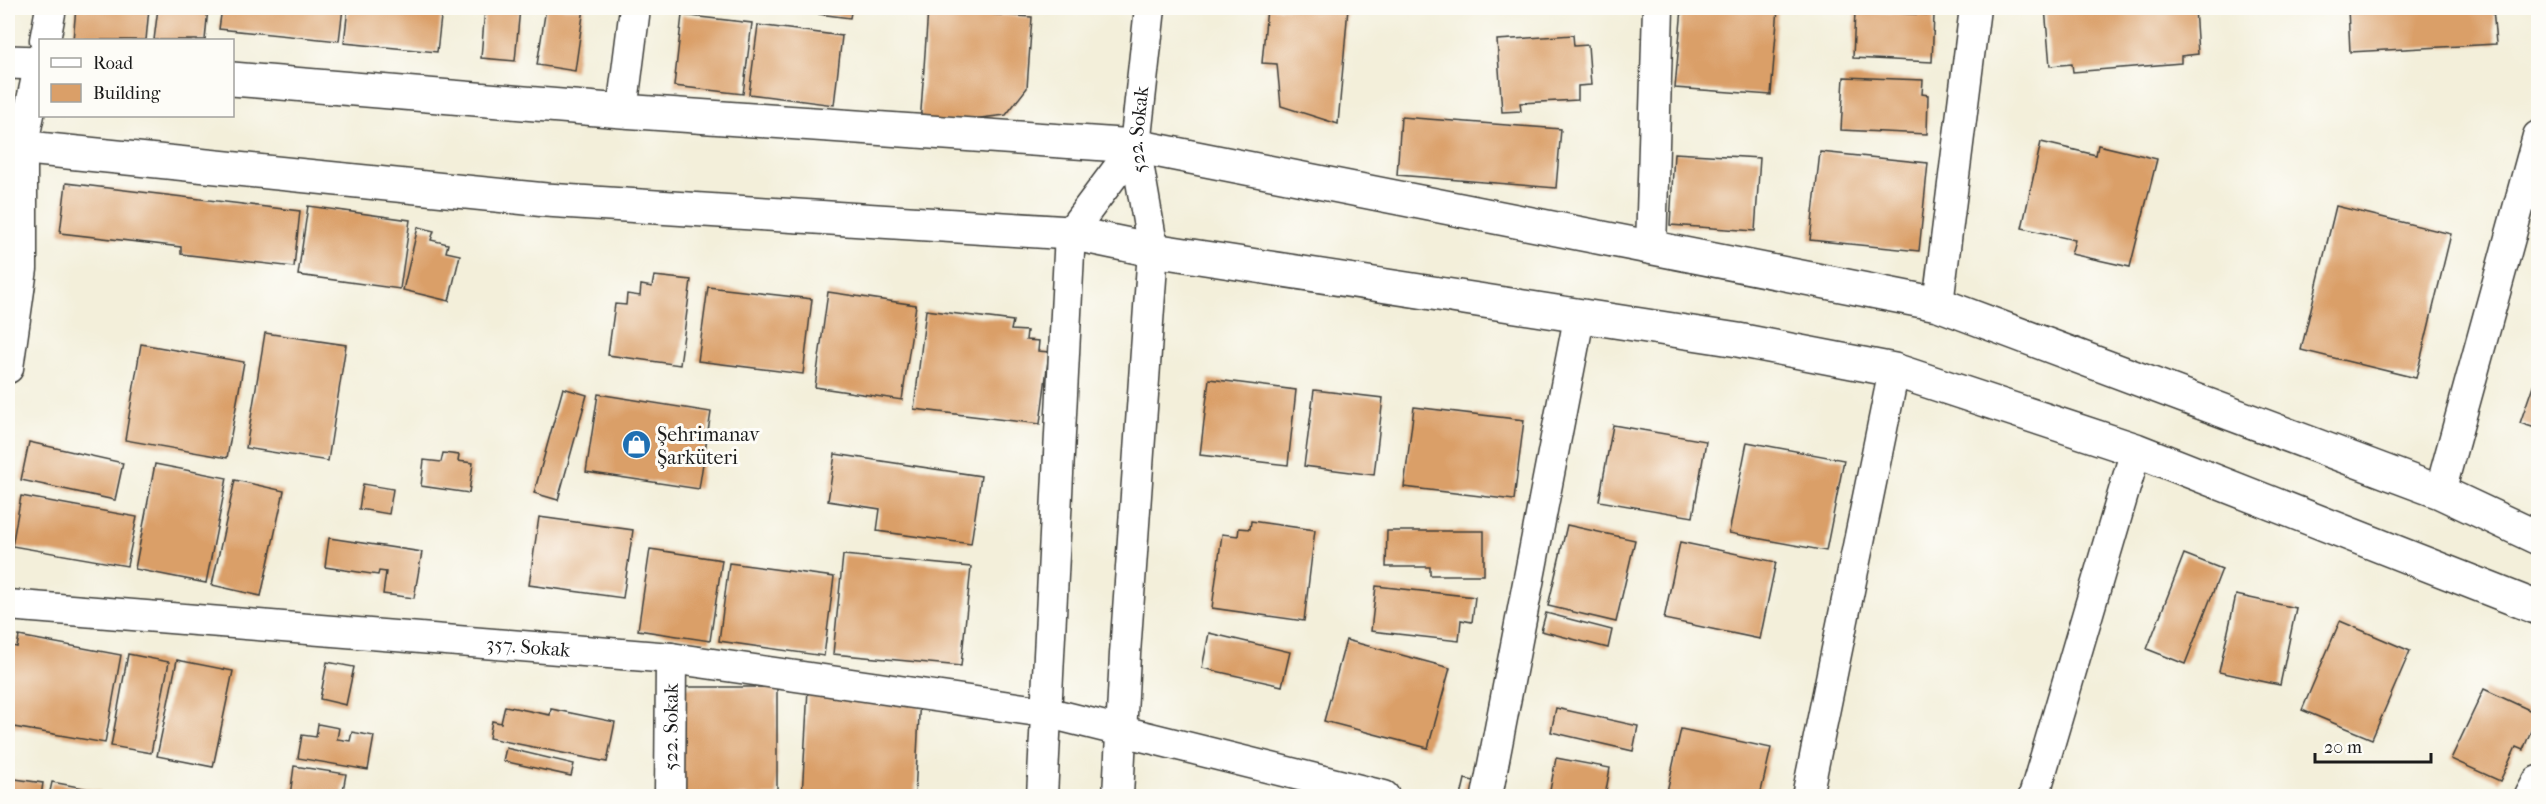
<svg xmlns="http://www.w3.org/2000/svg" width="2546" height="804" font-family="'IM FELL French Canon',serif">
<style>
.building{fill:#da9f68}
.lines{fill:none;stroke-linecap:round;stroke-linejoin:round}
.street-casing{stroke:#3c3c38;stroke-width:33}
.secondary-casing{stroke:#3c3c38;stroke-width:36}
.street{stroke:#fff;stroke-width:30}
.secondary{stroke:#fff;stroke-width:33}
.labels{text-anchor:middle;stroke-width:6;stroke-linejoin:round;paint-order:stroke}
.street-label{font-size:20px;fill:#1c1c1c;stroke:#fdfcf7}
.poi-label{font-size:20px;fill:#1c1c1c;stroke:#fdfcf7;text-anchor:start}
</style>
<rect width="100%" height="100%" fill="#fdfcf7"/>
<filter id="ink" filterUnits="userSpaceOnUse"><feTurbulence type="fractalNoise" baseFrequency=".0167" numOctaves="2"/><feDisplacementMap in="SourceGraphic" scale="12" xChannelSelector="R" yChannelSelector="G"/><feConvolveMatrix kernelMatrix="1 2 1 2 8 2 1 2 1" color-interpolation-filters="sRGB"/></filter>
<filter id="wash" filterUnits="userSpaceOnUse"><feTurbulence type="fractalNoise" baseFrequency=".008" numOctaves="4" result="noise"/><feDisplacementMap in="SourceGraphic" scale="24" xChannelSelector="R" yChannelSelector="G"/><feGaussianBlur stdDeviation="1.35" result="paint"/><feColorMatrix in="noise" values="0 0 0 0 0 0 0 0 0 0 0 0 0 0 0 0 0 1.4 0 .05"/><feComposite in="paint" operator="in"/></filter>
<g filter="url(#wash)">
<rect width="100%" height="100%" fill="#f3efda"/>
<g id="blocks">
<g class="building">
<path d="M76 8H149L146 40H73Z"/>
<path d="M158 8H208L205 40H154Z"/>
<path d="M222 8H343L339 41 219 29Z"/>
<path d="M348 8H442L437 52 344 43Z"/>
<path d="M485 8H520L515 61 481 58Z"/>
<path d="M546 8H584L575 71 537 65Z"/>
<path d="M820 8 851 12 850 18 819 14Z"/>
<path d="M1267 8H1348L1338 124 1281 106 1277 64 1262 63Z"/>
<path d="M1682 8H1778L1771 95 1675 88Z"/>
<path d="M2045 8H2195L2198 54 2181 56V63L2073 72 2072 64 2050 66Z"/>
<path d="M2348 8H2493L2496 44 2350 52Z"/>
<path d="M928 10 1032 17 1027 88 1006 115 920 125Z"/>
<path d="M1855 11 1934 15 1932 62 1853 58Z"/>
<path d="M682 15 752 23 743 94 674 86Z"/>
<path d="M758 25 842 36 834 105 749 94Z"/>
<path d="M1573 35 1574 46 1588 45 1591 85 1578 86V100L1520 103 1521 111 1502 112 1497 40Z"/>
<path d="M1844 77 1923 80 1922 94 1928 95 1927 134 1841 130Z"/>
<path d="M1401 117 1561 129 1556 188 1397 175Z"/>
<path d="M2041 142 2096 155 2098 145 2157 159 2130 267 2071 254 2075 240 2022 228Z"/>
<path d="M1820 152 1928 163 1919 251 1810 240Z"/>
<path d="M1674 153 1760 158 1755 231 1670 225Z"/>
<path d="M66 183 300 211 294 267 181 254V247L60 233Z"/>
<path d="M308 206 410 220 400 289 298 275Z"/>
<path d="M2336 206 2451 234 2416 378 2301 350Z"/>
<path d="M418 227 434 231 431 240 448 244 446 252 460 255 449 301 403 290Z"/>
<path d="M654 276 691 280 680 365 608 355 615 304 626 305 627 294 640 296 641 285 652 287Z"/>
<path d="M708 287 812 299 803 374 698 361Z"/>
<path d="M828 292 916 305 902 400 815 387Z"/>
<path d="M926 310 1013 321 1011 330 1027 331 1026 340 1039 341 1038 351 1049 352 1040 424 914 409Z"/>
<path d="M265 333 346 345 328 461 246 448Z"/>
<path d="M141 344 244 362 227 458 125 440Z"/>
<path d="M2538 371V429L2520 423Z"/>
<path d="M1209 379 1296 390 1288 465 1200 455Z"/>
<path d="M563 388 587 395 558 500 534 493Z"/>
<path d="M1314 390 1383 398 1374 475 1304 466Z"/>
<path d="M598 394 711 412 699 489 586 472Z"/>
<path d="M1414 407 1524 420 1514 500 1404 487Z"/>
<path d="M1613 425 1706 441 1693 517 1599 501Z"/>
<path d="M29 442 123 463 115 500 21 480Z"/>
<path d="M1747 442 1844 460 1826 551 1729 533Z"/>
<path d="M443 453 459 455 458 461 473 463 469 493 421 486 424 460 441 462Z"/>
<path d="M835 454 981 476 971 544 877 531 880 509 828 501Z"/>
<path d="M155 464 227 478 206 583 135 569Z"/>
<path d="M235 480 284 491 261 596 212 585Z"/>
<path d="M363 484 393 489 389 514 359 509Z"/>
<path d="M21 496 137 517 127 566 12 546Z"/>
<path d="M539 517 633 530 623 598 529 585Z"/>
<path d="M1251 521 1315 530 1304 621 1212 608 1222 534 1238 536 1239 528 1250 529Z"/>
<path d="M1567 525 1635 540 1616 622 1548 606Z"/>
<path d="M1387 531H1484V575H1430V567H1386Z"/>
<path d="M329 538 422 552 414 598 383 594 386 572 379 571 378 575 325 567Z"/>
<path d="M1680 542 1776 562 1760 639 1664 619Z"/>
<path d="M650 549 722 560 710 641 638 630Z"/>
<path d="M2184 554 2222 569 2185 664 2147 649Z"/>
<path d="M843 555 971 567 961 666 833 654Z"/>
<path d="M729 563 834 577 824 656 719 641Z"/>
<path d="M1376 586 1475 597 1472 622 1461 620 1459 641 1371 631Z"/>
<path d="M2236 595 2296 608 2280 685 2219 672Z"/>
<path d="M1546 613 1612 630 1608 648 1541 631Z"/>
<path d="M2340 621 2410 651 2372 739 2302 710Z"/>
<path d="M1209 633 1290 652 1282 686 1202 668Z"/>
<path d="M19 636 121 655 105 743 8 726V645L17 647Z"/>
<path d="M1346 640 1450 668 1428 748 1324 721Z"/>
<path d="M128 654 169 662 151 753 111 746Z"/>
<path d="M177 660 233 671 213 767 157 756Z"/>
<path d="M327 662 354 667 346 705 320 699Z"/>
<path d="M680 687H777V796H679Z"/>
<path d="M808 689 920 695 915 796H802Z"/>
<path d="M2484 689 2538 714 2523 750 2516 747 2500 781 2451 759Z"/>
<path d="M505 706 550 715 551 709 615 722 607 762 489 738 492 721 501 723Z"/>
<path d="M1556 708 1638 726 1633 751 1551 732Z"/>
<path d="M318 724 339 728 337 739 350 741 352 732 374 736 368 770 298 758 302 735 316 737Z"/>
<path d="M1681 729 1771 748 1760 796H1666Z"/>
<path d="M506 748 574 764 571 776 503 761Z"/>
<path d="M1556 758 1610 768 1605 796H1549Z"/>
<path d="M294 766 346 774 342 796H290Z"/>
<path d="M8 778 43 783 41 796H8Z"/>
<path d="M1465 779 1483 783 1480 796H1461Z"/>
<path d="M52 782 100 791 99 796H49Z"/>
</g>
</g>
</g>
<g filter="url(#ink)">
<use href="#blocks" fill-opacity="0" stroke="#3c3c38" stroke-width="1.5"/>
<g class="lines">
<defs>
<g id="street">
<path d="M45 40 51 8"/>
<path d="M622 111 635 8"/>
<path d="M1651 248 1658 8"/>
<path d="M1938 304 1975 8"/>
<path d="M8 368 22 269V147L40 63"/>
<path d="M2440 492 2538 136"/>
<path id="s1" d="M8 605 671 658 1045 712 1384 796"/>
<path id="s2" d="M670 796 671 658"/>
<path d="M1042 796 1070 233 1135 146"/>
<path id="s3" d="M1118 796 1125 654 1153 250 1135 146 1150 8"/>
<path d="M1487 796 1579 318"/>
<path d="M1807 796 1894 370"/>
<path d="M2034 796 2136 450"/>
<path d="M2530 796 2538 781"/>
</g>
<g id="secondary">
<path d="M8 62 40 63"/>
<path d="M232 79 622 111 1135 146 1938 304 2440 492 2538 538"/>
<path d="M8 146 546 200 1070 233 1153 250 1738 340 1894 370 2136 450 2538 608"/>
</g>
</defs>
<use href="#street" class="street-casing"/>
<use href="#secondary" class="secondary-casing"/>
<use href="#street" class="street"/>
<use href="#secondary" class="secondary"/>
</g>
</g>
<defs>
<symbol id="shop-disc" viewBox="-11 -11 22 22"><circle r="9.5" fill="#1f6fb2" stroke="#fdfcf7"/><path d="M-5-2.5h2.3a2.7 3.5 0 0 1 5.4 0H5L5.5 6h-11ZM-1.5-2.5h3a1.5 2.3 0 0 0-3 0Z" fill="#fff"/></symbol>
</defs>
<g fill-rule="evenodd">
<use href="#shop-disc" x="620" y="428" width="33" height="33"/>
</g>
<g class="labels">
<g class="street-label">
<text dy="7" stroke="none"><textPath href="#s3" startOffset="669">522. Sokak</textPath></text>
<text dy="7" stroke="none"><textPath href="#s1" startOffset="522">357. Sokak</textPath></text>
<text dy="7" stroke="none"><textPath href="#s2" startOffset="69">522. Sokak</textPath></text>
</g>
<g class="poi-label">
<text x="657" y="441">Şehrimanav<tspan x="657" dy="23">Şarküteri</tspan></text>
</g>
</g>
<rect width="2546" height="804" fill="none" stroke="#fdfcf7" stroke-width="30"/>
<rect x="39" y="39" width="195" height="78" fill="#fdfcf7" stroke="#a3a29f" stroke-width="1.5"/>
<rect x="51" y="58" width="30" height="9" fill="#ffffff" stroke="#a3a29f" stroke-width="1.5"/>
<text x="93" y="69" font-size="18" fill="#1c1c1c">Road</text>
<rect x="51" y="84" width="30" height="18" fill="#da9f68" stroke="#a3a29f" stroke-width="1.5"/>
<text x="93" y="99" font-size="18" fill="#1c1c1c">Building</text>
<path d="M2315 753v9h116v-9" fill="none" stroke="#1c1c1c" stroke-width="3"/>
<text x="2324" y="753" font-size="18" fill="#1c1c1c" stroke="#fdfcf7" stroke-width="4.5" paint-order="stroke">20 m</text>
</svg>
